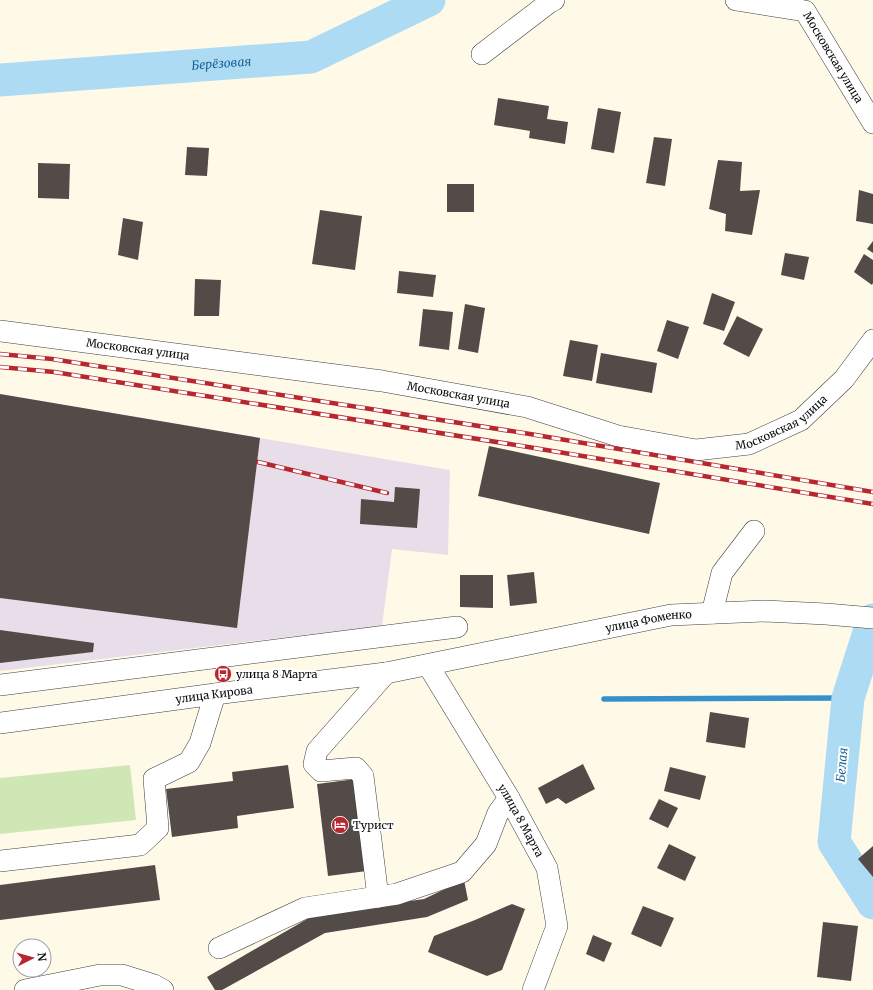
<svg xmlns="http://www.w3.org/2000/svg" width="873" height="990" font-family="Merriweather,serif">
<style>
.industrial{fill:#e8deea}
.green{fill:#cfe7b4}
.lines{fill:none;stroke-linecap:round;stroke-linejoin:round}
.stream{stroke:#3790ca;stroke-width:5.5}
.river{stroke:#aedbf4;stroke-width:33}
.building{fill:#534b47}
.minor-casing{stroke:#3d3d3d;stroke-width:22}
.minor{stroke:#fff;stroke-width:21}
.rail-casing{stroke:#b6272f;stroke-width:4.5}
.rail{stroke:#fff;stroke-width:3;stroke-dasharray:9;stroke-linecap:butt}
.labels{text-anchor:middle;stroke-width:4;stroke-linejoin:round;paint-order:stroke}
.street-label{font-size:11px;fill:#0a0a0a;stroke:#fff}
.poi-label{font-size:11px;fill:#0a0a0a;stroke:#fff;text-anchor:start}
.water-label{font-size:12px;font-style:italic;fill:#186198;stroke:#fff}
</style>
<rect width="100%" height="100%" fill="#fffae8"/>
<path class="industrial" d="M0 394 450 470 448 555 392 549 382 626 0 671Z"/>
<path class="green" d="M130 765 136 820 0 834V778Z"/>
<g class="lines">
<path class="stream" d="M604 699 848 698"/>
<g class="river">
<path id="s1" d="M0 80 311 57 429 0"/>
<path d="M873 620 848 698 834 842 873 903"/>
</g>
</g>
<g class="building">
<path d="M498 98 549 106 547 119 568 122 565 144 529 138 530 131 494 125Z"/>
<path d="M598 108 621 112 614 153 591 149Z"/>
<path d="M654 137 672 139 665 186 646 183Z"/>
<path d="M187 147 209 148 207 176 185 175Z"/>
<path d="M718 160 742 162 740 191 760 190 752 235 725 231 726 214 709 209Z"/>
<path d="M38 163 70 164 69 199 38 198Z"/>
<rect x="447" y="184" width="27" height="28"/>
<path d="M859 190 873 194V224L856 221Z"/>
<path d="M320 210 362 216 355 270 312 264Z"/>
<path d="M123 218 143 222 138 260 118 255Z"/>
<path d="M873 241V253L867 249Z"/>
<path d="M785 253 809 257 804 280 781 275Z"/>
<path d="M864 254 873 260V283L872 285 854 272Z"/>
<path d="M399 271 436 275 433 297 397 293Z"/>
<path d="M195 279 221 280 219 316H194Z"/>
<path d="M712 293 735 302 724 331 703 324Z"/>
<path d="M465 304 485 308 478 353 458 349Z"/>
<path d="M423 309 453 312 449 350 419 346Z"/>
<path d="M737 316 763 329 749 357 723 344Z"/>
<path d="M667 320 689 327 678 359 657 351Z"/>
<path d="M570 340 598 345 592 381 563 376Z"/>
<path d="M601 353 657 363 652 393 596 383Z"/>
<path d="M0 394 260 438 237 628 0 598Z"/>
<path d="M489 446 660 483 649 534 478 496Z"/>
<path d="M395 487 420 489 417 528 360 524 361 499 394 502Z"/>
<path d="M534 572 537 603 510 606 507 575Z"/>
<path d="M460 575H493V608L460 607Z"/>
<path d="M0 630 94 643 93 652 0 663Z"/>
<path d="M710 712 749 718 745 748 706 742Z"/>
<path d="M583 764 595 789 566 804 558 798 546 804 538 788Z"/>
<path d="M288 765 294 808 237 816 238 828 172 837 166 789 233 781 232 772Z"/>
<path d="M670 767 706 776 700 800 664 791Z"/>
<path d="M356 779 367 871 328 876 317 784Z"/>
<path d="M659 799 678 808 668 828 649 819Z"/>
<path d="M669 844 696 857 685 881 657 868Z"/>
<path d="M873 846V877L858 859Z"/>
<path d="M155 865 160 900 0 920V885Z"/>
<path d="M464 880 468 900 427 917 325 933 222 990H215L207 977 314 915 424 899Z"/>
<path d="M512 904 525 909 502 970 487 976 428 952 434 936 475 920Z"/>
<path d="M643 906 674 918 661 947 631 934Z"/>
<path d="M823 922 858 926 851 981 817 977Z"/>
<path d="M593 935 612 943 604 962 586 954Z"/>
</g>
<g class="lines">
<defs>
<g id="minor">
<path id="s2" d="M736 0 805 11 873 123"/>
<path d="M482 54 550 2 554 0"/>
<path id="s3" d="M0 331 382 381 527 407 618 436 696 450 749 444 801 420 844 379 873 340"/>
<path d="M712 613 722 573 754 531"/>
<path id="s4" d="M428 665 509 798 547 868 557 926 533 990"/>
<path d="M0 685 457 627"/>
<path id="s5" d="M0 723 215 694 386 673 671 615 765 611 826 614 873 618"/>
<path d="M0 861 140 845 158 828 154 779 189 762 200 743 215 694"/>
<path d="M378 897 363 776 356 768 321 771 314 764 317 751 386 673"/>
<path d="M219 948 305 908 397 894 462 872 486 844 498 813 509 798"/>
<path d="M25 990 100 975H122L154 985 163 990"/>
</g>
</defs>
<use href="#minor" class="minor-casing"/>
<use href="#minor" class="minor"/>
<defs>
<g id="rail">
<path d="M0 354 52 359 530 434 873 492"/>
<path d="M0 367 54 372 528 447 873 504"/>
<path d="M258 462 387 493"/>
</g>
</defs>
<use href="#rail" class="rail-casing"/>
<use href="#rail" class="rail"/>
</g>
<defs>
<symbol id="bus-disc" viewBox="-11 -11 22 22"><circle r="9.5" fill="#b6272f" stroke="#fff"/><path d="M-5-6H5V4H4V6H2V4H-2V6H-4V4H-5ZM-3.5-4V0h7V-4ZM-3.5 1.2v1.5H-2V1.2ZM2 1.2v1.5H3.5V1.2Z" fill="#fff"/></symbol>
<symbol id="hotel-disc" viewBox="-11 -11 22 22"><circle r="9.5" fill="#b6272f" stroke="#fff"/><path d="M-6-4.5h1.5V1H6V5H4.5V3h-9V5H-6ZM-4 0a1.8 1.8 0 1 1 3.6 0ZM.5 0V-2.5h3Q6-2.5 6 0Z" fill="#fff"/></symbol>
</defs>
<g fill-rule="evenodd">
<use href="#bus-disc" x="213" y="664" width="20" height="20"/>
<use href="#hotel-disc" x="330" y="815" width="20" height="20"/>
</g>
<g class="labels">
<g class="street-label">
<text dy="4" stroke="none"><textPath href="#s2" startOffset="124">Московская улица</textPath></text>
<text dy="4" stroke="none"><textPath href="#s3" startOffset="139">Московская улица</textPath></text>
<text dy="4" stroke="none"><textPath href="#s3" startOffset="463">Московская улица</textPath></text>
<text dy="4" stroke="none"><textPath href="#s3" startOffset="799">Московская улица</textPath></text>
<text dy="4" stroke="none"><textPath href="#s5" startOffset="657">улица Фоменко</textPath></text>
<text dy="4" stroke="none"><textPath href="#s5" startOffset="216">улица Кирова</textPath></text>
<text dy="4" stroke="none"><textPath href="#s4" startOffset="181">улица 8 Марта</textPath></text>
</g>
<g class="poi-label">
<text x="236" y="678">улица 8 Марта</text>
<text x="353" y="829">Турист</text>
</g>
<g class="water-label">
<text dy="4" stroke="none"><textPath href="#s1" startOffset="222">Берёзовая</textPath></text>
<text transform="translate(842 765) rotate(-85)" y="4">Белая</text>
</g>
</g>
<g transform="translate(32 958) rotate(84)"><circle r="19" fill="#ffffff" stroke="#9d9d9d"/>
<path d="M0-3L7 15L0 10L-7 15Z" fill="#b6272f"/>
<text y="-6" font-size="11" font-weight="bold" text-anchor="middle" fill="#0a0a0a">N</text>
</g>
</svg>
